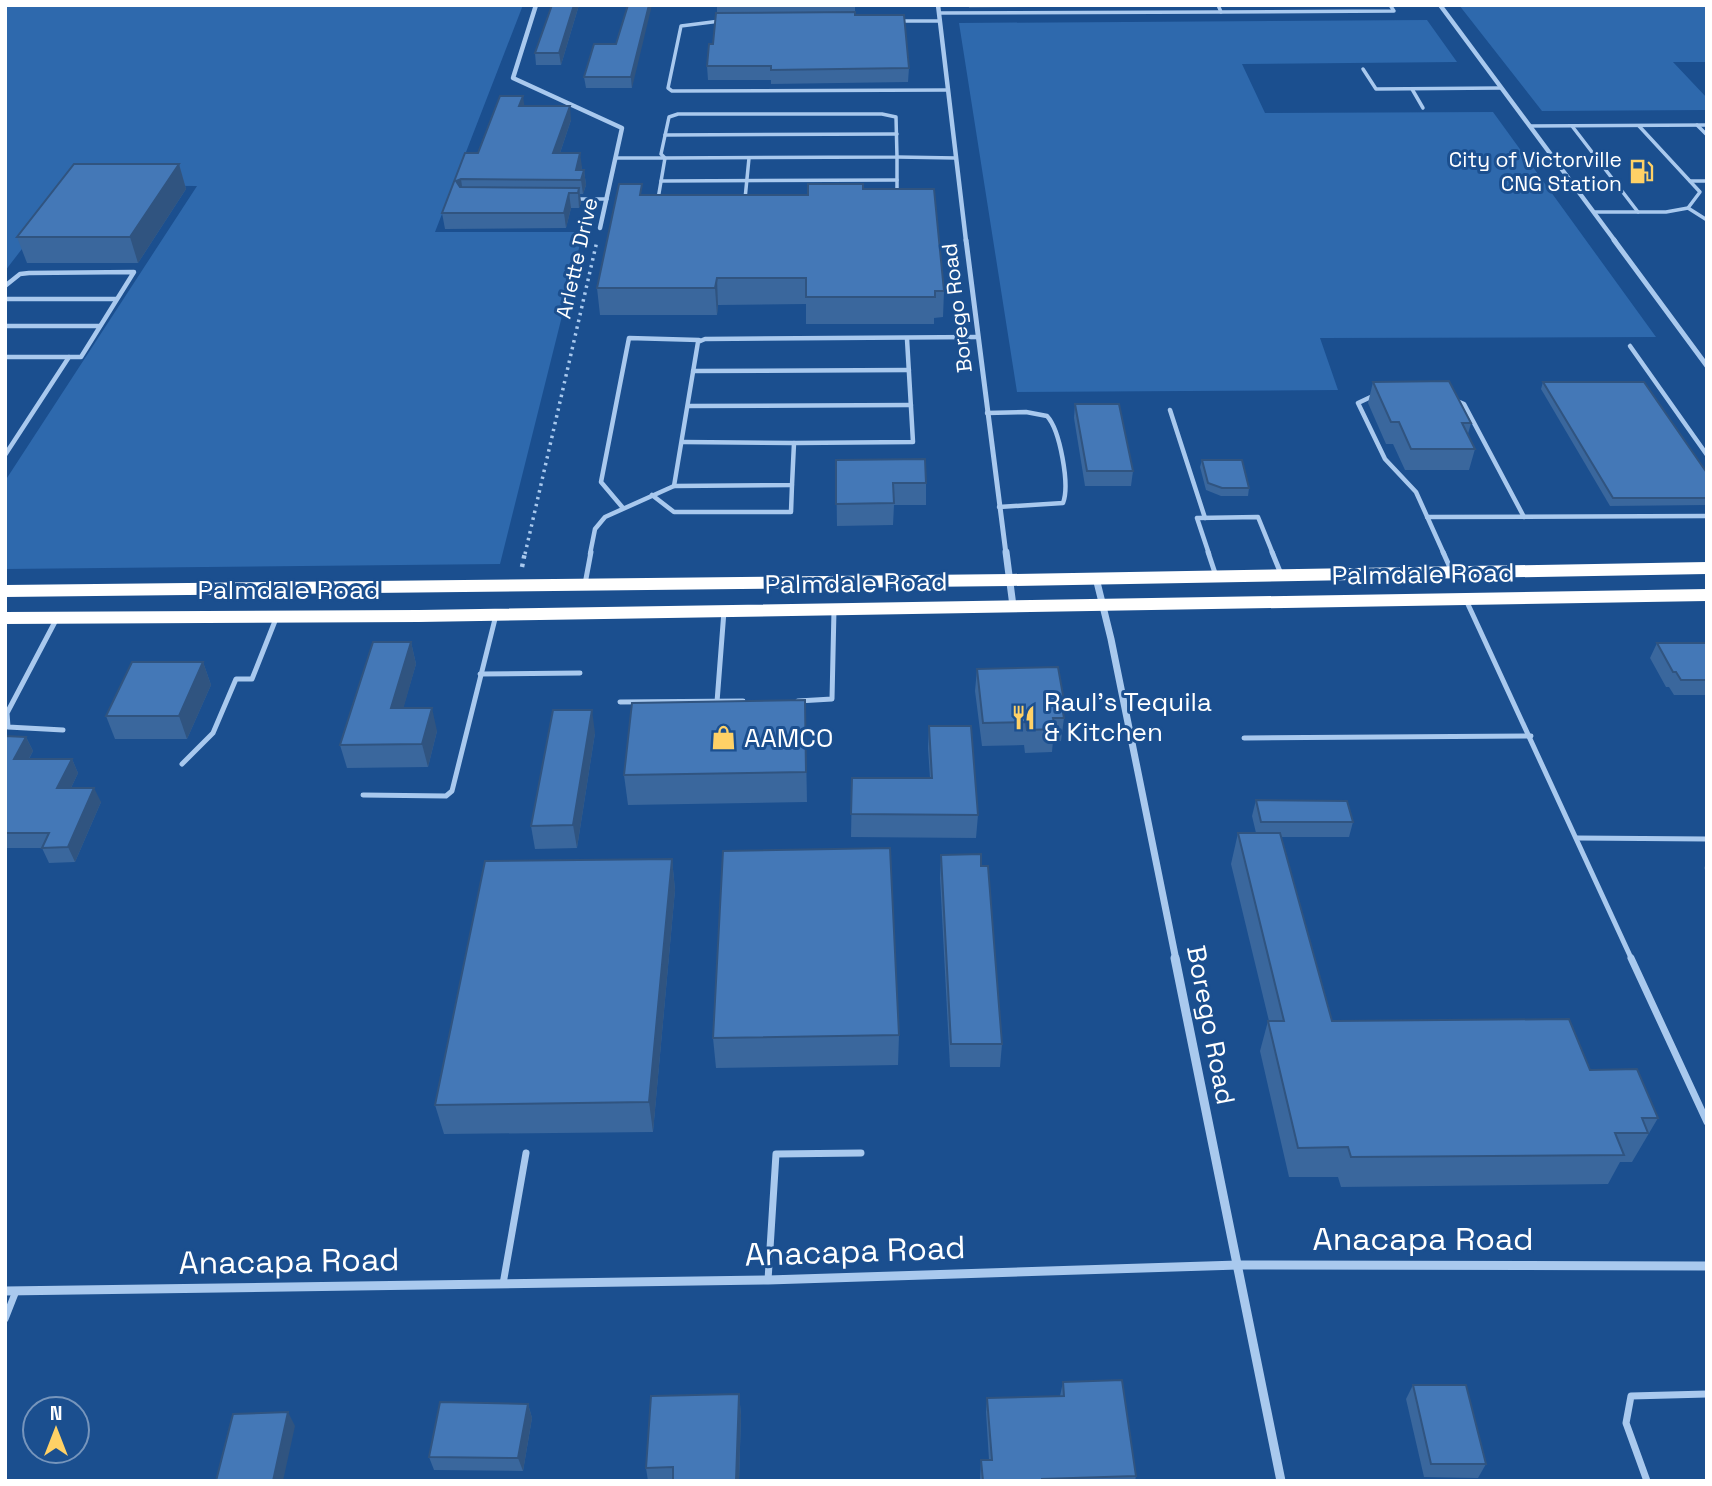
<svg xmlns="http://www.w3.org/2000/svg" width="1712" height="1486" font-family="'Space Grotesk',sans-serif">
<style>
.green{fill:#2e69ad}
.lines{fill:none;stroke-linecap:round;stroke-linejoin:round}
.path-far1{stroke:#a9c9ee;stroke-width:3.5;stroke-dasharray:2.5 4.5;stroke-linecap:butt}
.path{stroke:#a9c9ee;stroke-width:4.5;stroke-dasharray:3.5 5;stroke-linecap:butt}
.lane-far3{stroke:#a9c9ee;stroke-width:3.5}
.lane-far2{stroke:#a9c9ee;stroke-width:4.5}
.lane-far1{stroke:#a9c9ee;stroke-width:5}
.lane{stroke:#a9c9ee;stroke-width:7}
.street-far3{stroke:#a9c9ee;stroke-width:4.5}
.street-far2{stroke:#a9c9ee;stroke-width:5}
.street-far1{stroke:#a9c9ee;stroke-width:7}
.street{stroke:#a9c9ee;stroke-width:9}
.highway{fill:#fff;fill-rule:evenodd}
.wall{fill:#3a679d}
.shaded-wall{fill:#305480}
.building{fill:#4478b7;stroke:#305480;stroke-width:2}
.labels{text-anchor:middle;stroke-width:6;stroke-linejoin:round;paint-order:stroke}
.far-poi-label{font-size:21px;fill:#fff;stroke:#1b4f8f;text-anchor:end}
.far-street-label{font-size:21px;fill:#fff;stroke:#1b4f8f}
.street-label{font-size:26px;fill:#fff;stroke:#1b4f8f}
.poi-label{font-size:26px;fill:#fff;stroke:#1b4f8f;text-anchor:start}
.near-street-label{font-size:32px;fill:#fff;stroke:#1b4f8f}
</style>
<rect width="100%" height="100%" fill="#1b4f8f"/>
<g class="green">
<path d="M5 5H523L435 232H583L500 564 5 569V481L197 186 71 185 5 271Z"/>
<path d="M1459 5H1707V62H1673L1707 98V110L1542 111Z"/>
<path d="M1427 20 1457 62 1242 64 1265 113 1493 112 1656 337 1320 338 1338 390 1017 392 959 23Z"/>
</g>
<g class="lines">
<path class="path-far1" d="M525 554 597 241"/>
<path class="path" d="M522 567 525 552"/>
<g class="lane-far3">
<path d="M1218 5 1221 12 1394 11 1390 5"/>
<path d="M939 13 1221 12"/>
<path d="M720 21 681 26 668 88 672 91 948 90"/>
<path d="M901 21H940"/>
<path d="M1363 69 1376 89 1501 88"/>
<path d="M1412 89 1423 108"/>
<path d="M678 114H882L896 117 897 157 665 158 661 154 669 117Z"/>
<path d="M1697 125 1707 135"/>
<path d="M1530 126 1707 125"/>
<path d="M1572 126 1638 212"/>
<path d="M665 135 897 134"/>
<path d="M897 157 956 158"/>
<path d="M897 157V195"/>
<path d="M617 158H665L658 199"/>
<path d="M661 181 897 180"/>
<path d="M1690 181H1707"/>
<path d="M575 199H607"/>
<path d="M745 199 749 158"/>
<path d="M1688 208 1707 220"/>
<path d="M1595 212H1666L1688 208 1700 192 1639 126"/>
</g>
<g class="lane-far2">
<path d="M5 286 20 274 29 273 134 272 81 357H5"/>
<path d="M5 299H116"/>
<path d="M5 326H100"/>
<path d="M1630 346 1707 455"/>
<path d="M693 371 909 370"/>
<path d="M1375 395 1358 403 1385 459 1416 492 1444 554"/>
<path d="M1457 401 1464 404 1524 517"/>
<path d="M688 406 911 405"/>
<path d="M1170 410 1205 518"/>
<path d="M987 413 1026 412 1047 416C1060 430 1070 485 1063 503L999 507"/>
<path d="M683 442 794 443"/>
<path d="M5 455 69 357"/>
<path d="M674 486 792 485 794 443 913 442 907 339"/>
<path d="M652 495 674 512H791L792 485"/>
<path d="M623 508 601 482 629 338 699 340"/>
<path d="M1427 517 1707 516"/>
<path d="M590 554 595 529 605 517 674 486 698 342 705 339 978 337"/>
<path d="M1209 554 1197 518 1258 517 1273 554"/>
</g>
<g class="lane-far1">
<path d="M1208 552 1216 576"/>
<path d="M1272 552 1281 574"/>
<path d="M1443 552 1452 572"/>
<path d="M585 584 591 552"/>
<path d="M1466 600 1632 960"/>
<path d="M57 618 7 713 8 727 63 730"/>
<path d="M480 674 580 673"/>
<path d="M798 701 832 699 834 610"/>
<path d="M620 702 743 701"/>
<path d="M717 702 724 611"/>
<path d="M1244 738 1531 736"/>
<path d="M182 764 213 733 236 679H252L277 616"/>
<path d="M363 795 446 796 452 791 496 615"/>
<path d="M1577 838 1707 839"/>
</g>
<g class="lane">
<path d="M1631 958 1707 1122"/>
<path d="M768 1280 776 1154 861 1153"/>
<path d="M503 1284 526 1153"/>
<path d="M5 1319 16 1291"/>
<path d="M1647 1481 1626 1423 1631 1396 1707 1394"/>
</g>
<g class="street-far3">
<path d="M536 5 513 78 622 128 600 228"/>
<path d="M938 5 966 241"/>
<path d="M1440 5 1615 241"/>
</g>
<g class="street-far2">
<path d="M966 240 1006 554"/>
<path d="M1614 240 1707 366"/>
</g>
<g class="street-far1">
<path d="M1006 552 1013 606"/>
<path d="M1096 578 1111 639 1176 960"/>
</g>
<g class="street">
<path d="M1175 958 1281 1481"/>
<path d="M5 1291 768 1280 1238 1265 1707 1266"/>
</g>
<g class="highway">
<path d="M1707 562V574L1010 586 5 597V585L1010 574Z"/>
<path d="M1707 589V601L419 622 5 624V612L419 610Z"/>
</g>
</g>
<g class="wall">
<path d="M579 5 561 65H536L535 53Z"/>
<path d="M628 5 632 88H586L584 77 616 44Z"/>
<path d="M717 5H855V15L909 68 908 82 771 84V80H708L707 66 713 44 717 13Z"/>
<path d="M969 5H1178L969 8Z"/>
<path d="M524 106 571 120 560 153 582 167 581 170H584L586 185 583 194H580L581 203 579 208H571L566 228 445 229 442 213 465 153H478Z"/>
<path d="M179 164 186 189 138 263H27L17 237Z"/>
<path d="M863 189 944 291 943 317 934 318V324H806V304L718 305 717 315H600L597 288 643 195H808Z"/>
<path d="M1373 382 1471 423 1468 434 1475 449 1469 470H1405L1393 444H1386L1368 403Z"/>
<path d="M1543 382 1707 473V505L1610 506 1541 389Z"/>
<path d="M1075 404 1133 471 1131 486H1085L1074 418Z"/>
<path d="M836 460 926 483V505H894L893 525 837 526Z"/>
<path d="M1202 460 1249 488 1248 496H1221L1206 490 1200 467Z"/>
<path d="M411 642 416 664 403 708 437 731 428 767 347 768 340 745Z"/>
<path d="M1657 643H1707V695H1674L1669 687H1666L1650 658Z"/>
<path d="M203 662 211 685 187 739H115L106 716Z"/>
<path d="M977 669 1064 701 1063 710 1064 718 1061 741H1053L1052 752 1025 753 1024 745 982 746 975 691Z"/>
<path d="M805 700 807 802 628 805 624 775Z"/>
<path d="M929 726 978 815 976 838 851 837 852 778H930L928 748Z"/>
<path d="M595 733 577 848 535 849 531 826Z"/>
<path d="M5 736 26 737 33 751 29 759H72L78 773 71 788 101 802 75 862 49 863 42 848H5Z"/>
<path d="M1256 800 1353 822 1349 837H1281L1332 1021 1590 1070 1658 1118 1632 1162H1620L1608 1184 1341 1187 1338 1177H1289L1260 1051 1268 1021H1269L1231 864 1238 833H1256L1252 816Z"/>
<path d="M941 855 1002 1044 1000 1067H950L940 878Z"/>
<path d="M672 859 675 890 653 1132 444 1134 435 1105Z"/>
<path d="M1707 862V874L1704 868Z"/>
<path d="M899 1035 898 1065 716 1068 713 1038Z"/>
<path d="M1063 1382 1136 1476 1135 1481H980L981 1460H989L986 1412 987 1398 1060 1396Z"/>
<path d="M1413 1385 1486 1464 1478 1478 1424 1477 1406 1399Z"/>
<path d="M739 1394 741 1415 739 1481H648L646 1468Z"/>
<path d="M528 1404 532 1418 523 1471 434 1470 429 1457Z"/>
</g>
<g class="shaded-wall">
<path d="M574 5H579L561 65 559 53Z"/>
<path d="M649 5H652L632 88 631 77Z"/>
<path d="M523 96 525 110 519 106Z"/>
<path d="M570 106 571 120 555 168 553 153Z"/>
<path d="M580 153 582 167 579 180 576 170Z"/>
<path d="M179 164 186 189 138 263 130 237Z"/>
<path d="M584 170 586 185 583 194 581 180Z"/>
<path d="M461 179 463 194 456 181Z"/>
<path d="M579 188 581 203 579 208 578 193Z"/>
<path d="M569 193 571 208 566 228 564 213Z"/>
<path d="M717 278 718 305 717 315 715 288Z"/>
<path d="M411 642 416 664 397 731 391 708Z"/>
<path d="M203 662 211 685 187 739 179 716Z"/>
<path d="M432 708 437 731 428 767 422 744Z"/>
<path d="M592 710 595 733 577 848 573 825Z"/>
<path d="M26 737 33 751 21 773 14 759Z"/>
<path d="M72 759 78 773 64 803 57 788Z"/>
<path d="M94 788 101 802 75 862 68 847Z"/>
<path d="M672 859 675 890 653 1132 649 1102Z"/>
<path d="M739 1394 741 1415 739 1481H736Z"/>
<path d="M528 1404 532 1418 523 1471 518 1458Z"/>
<path d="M288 1412 295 1426 283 1481H273Z"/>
</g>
<g class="building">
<path d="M552 5H574L559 53H535Z"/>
<path d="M628 5H649L631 77H584L594 44H616Z"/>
<path d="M855 12V15H904L909 68 771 70V66H707L709 44H713L716 13Z"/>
<path d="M500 96H523L519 106H570L553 153H580L576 170H584L581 180 461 179 456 181 460 187 579 188 578 193H569L564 213H442L465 153H478Z"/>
<path d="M74 164H179L130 237H17Z"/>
<path d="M619 184H642L640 195H808V184H863V189H934L944 291H935V297H806V278H717L715 288H597Z"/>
<path d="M1449 381 1471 423H1462L1475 449H1411L1399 422H1391L1373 382Z"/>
<path d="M1543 382H1644L1707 473V498H1613Z"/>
<path d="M1075 404H1119L1133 471H1087Z"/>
<path d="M925 459 926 483H893L894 503 836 504V460Z"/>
<path d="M1202 460H1242L1249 488H1222L1208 483Z"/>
<path d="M373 642H411L391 708H432L422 744 340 745Z"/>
<path d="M1657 643H1707V680H1681L1676 672H1673Z"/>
<path d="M132 662H203L179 716H106Z"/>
<path d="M1058 667 1064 701H1061L1064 718H1053L1055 729 1027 730 1026 722 983 723 977 669Z"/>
<path d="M805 700 806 772 624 775 632 703Z"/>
<path d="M553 710H592L573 825 531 826Z"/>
<path d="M929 726H971L978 815 851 814 852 778H932Z"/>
<path d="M5 736 26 737 14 759H72L57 788H94L68 847 42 848 49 833H5Z"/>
<path d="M1256 800 1347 801 1353 822H1261Z"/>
<path d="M1238 833H1280L1332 1021 1569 1019 1590 1070 1637 1069 1658 1118H1642L1648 1133H1615L1624 1155 1351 1157 1348 1147 1298 1148 1268 1021H1284Z"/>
<path d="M890 848 899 1035 713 1038 723 851Z"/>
<path d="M981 854V866H988L1002 1044H951L941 855Z"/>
<path d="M672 859 649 1102 435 1105 485 861Z"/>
<path d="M1122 1380 1136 1476 1042 1479V1481H983L981 1460H992L987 1398 1064 1396 1063 1382Z"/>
<path d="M1413 1385H1466L1486 1464H1431Z"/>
<path d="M739 1394 736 1481H673V1467L646 1468 651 1396Z"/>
<path d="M440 1402 528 1404 518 1458 429 1457Z"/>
<path d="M288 1412 273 1481H216L233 1414Z"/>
</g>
<defs>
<symbol id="fuel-bare" viewBox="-9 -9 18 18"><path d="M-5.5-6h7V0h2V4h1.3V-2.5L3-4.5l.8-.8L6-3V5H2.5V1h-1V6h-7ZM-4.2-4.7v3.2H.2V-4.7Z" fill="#ffd166" stroke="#1b4f8f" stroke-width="2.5" paint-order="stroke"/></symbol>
<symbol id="restaurant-bare" viewBox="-9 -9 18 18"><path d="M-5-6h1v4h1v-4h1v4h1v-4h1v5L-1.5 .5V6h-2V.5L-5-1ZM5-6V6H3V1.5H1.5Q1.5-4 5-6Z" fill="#ffd166" stroke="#1b4f8f" stroke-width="2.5" paint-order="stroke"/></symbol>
<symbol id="shop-bare" viewBox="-9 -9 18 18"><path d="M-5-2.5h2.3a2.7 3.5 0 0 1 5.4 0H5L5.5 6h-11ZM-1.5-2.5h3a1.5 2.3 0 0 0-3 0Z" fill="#ffd166" stroke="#1b4f8f" stroke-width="2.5" paint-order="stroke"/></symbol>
</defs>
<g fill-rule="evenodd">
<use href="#fuel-bare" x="1624" y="154" width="35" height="35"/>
<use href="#restaurant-bare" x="1006" y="700" width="35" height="35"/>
<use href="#shop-bare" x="706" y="720" width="35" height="35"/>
</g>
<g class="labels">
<g class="far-poi-label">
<text x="1622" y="167">City of Victorville<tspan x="1622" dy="24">CNG Station</tspan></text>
</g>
<g class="far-street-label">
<text transform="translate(577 258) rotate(-77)" y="7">Arlette Drive</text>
<text transform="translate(957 308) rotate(-97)" y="7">Borego Road</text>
</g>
<g class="street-label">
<text transform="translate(1423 574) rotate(-1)" y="9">Palmdale Road</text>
<text transform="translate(856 583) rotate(-1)" y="9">Palmdale Road</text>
<text x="289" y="599">Palmdale Road</text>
<text transform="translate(1211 1025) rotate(79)" y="9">Borego Road</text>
</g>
<g class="poi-label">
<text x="1044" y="711">Raul's Tequila<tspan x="1044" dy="30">&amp; Kitchen</tspan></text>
<text x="744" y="747">AAMCO</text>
</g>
<g class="near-street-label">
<text x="1423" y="1250">Anacapa Road</text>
<text transform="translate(855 1251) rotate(-2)" y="11">Anacapa Road</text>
<text transform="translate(289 1261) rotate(-1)" y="11">Anacapa Road</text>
</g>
</g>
<rect width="1712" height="1486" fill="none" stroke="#ffffff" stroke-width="14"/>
<g transform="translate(56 1430)"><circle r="33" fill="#1b4f8f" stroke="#7695bc" stroke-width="2"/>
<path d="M0-5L12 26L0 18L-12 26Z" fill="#ffd166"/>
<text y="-10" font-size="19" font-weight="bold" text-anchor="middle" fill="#ffffff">N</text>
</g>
</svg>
